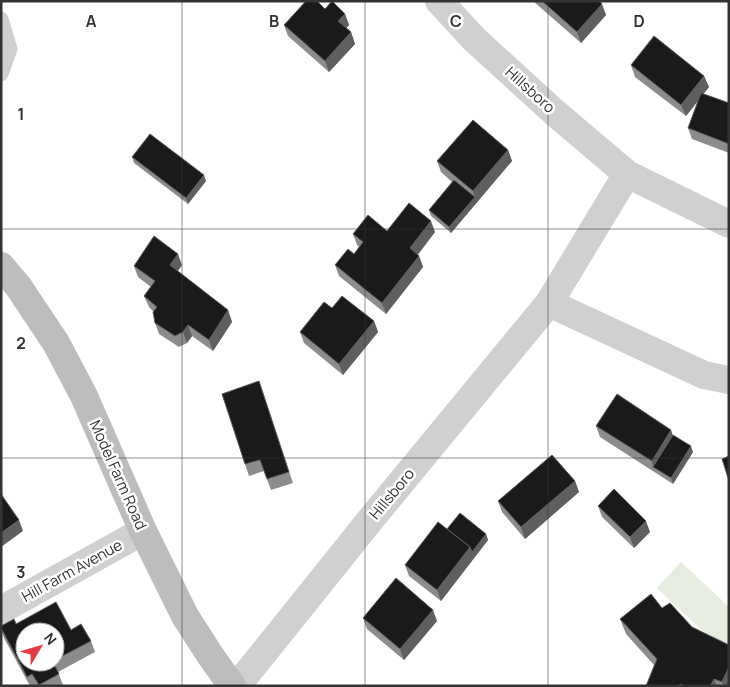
<svg xmlns="http://www.w3.org/2000/svg" width="730" height="687" font-family="Manrope,sans-serif">
<style>
.green{fill:#e6ecdf}
.lines{fill:none;stroke-linecap:round;stroke-linejoin:round}
.lane{stroke:#d0d0d0;stroke-width:15}
.street{stroke:#d0d0d0;stroke-width:28}
.secondary{stroke:#bdbdbd;stroke-width:28}
.wall{fill:#8c8c8c;fill-rule:evenodd}
.shaded-wall{fill:#5f5f5f}
.building{fill:#1a1a1a;stroke:#5f5f5f}
.grid{fill:none;stroke:#333;stroke-width:1;stroke-opacity:0.55}
.labels{text-anchor:middle;stroke-width:5;stroke-linejoin:round;paint-order:stroke}
.street-label{font-size:15px;fill:#333;stroke:#fff}
.grid-label{font-size:16px;text-anchor:middle;font-weight:bold;fill:#333;stroke:#fff;stroke-width:5;stroke-linejoin:round;paint-order:stroke}
</style>
<rect width="100%" height="100%" fill="#fff"/>
<path class="green" d="M681 562 729 607V655L657 588Z"/>
<g class="lines">
<path class="lane" d="M1 19 10 49 1 74"/>
<g class="street">
<path d="M439 1 474 39 554 112 627 174 729 224"/>
<path d="M549 303 704 375 729 380"/>
<path d="M1 610 143 531"/>
<path d="M237 686 371 519 549 303 627 174"/>
</g>
<path class="secondary" d="M1 266 18 286 56 343 84 396 143 531 185 616 210 655 232 686"/>
</g>
<g class="wall">
<path d="M533 1H599L606 15 581 43Z"/>
<path d="M325 9 345 14 349 25 346 28 351 32 355 44 329 72 288 36 284 25Z"/>
<path d="M631 65 704 76 709 87 703 94 729 103V153L692 139 688 128 698 101 686 116 635 77Z"/>
<path d="M508 150 512 161 451 233 431 216 429 210 452 182 441 172 437 161Z"/>
<path d="M132 157 206 181 188 204 134 163Z"/>
<path d="M387 231 435 232 418 255 419 256 423 267 386 314 339 276 335 265 354 254 359 247 357 245 353 234Z"/>
<path d="M182 265 178 271 228 310 232 322 213 351 192 336 187 343 179 347 159 334 155 323 154 312 149 307 144 296 151 287 138 277 134 266Z"/>
<path d="M332 308 374 321 378 332 343 375 304 343 300 332Z"/>
<path d="M259 381 293 483 271 490 264 471 249 476 245 464Z"/>
<path d="M596 426 673 435 693 452 673 484 600 437Z"/>
<path d="M575 481 579 492 525 539 502 512 498 501Z"/>
<path d="M598 506 650 532 634 548 602 517Z"/>
<path d="M447 529 486 534 488 540 441 601 409 576 405 565Z"/>
<path d="M662 608 692 627 729 686H646L654 665 626 634 620 619Z"/>
<path d="M363 618 437 621 404 660 367 629Z"/>
<path d="M16 624 71 630 91 641 95 652 58 672 63 685 62 686H37L36 685 30 686 4 638 1 629V626ZM55 632V662H25Z"/>
</g>
<g class="shaded-wall">
<path d="M602 4 606 15 581 43 577 32Z"/>
<path d="M345 14 349 25 342 33 338 21Z"/>
<path d="M351 32 355 44 329 72 325 61Z"/>
<path d="M704 76 709 87 686 116 681 105Z"/>
<path d="M508 150 512 161 451 233 449 227 475 197 473 191Z"/>
<path d="M204 175 206 181 188 204 186 198Z"/>
<path d="M431 221 435 232 414 259 410 248Z"/>
<path d="M178 254 182 265 174 276 170 265Z"/>
<path d="M419 256 423 267 386 314 382 303Z"/>
<path d="M228 310 232 322 213 351 209 340Z"/>
<path d="M374 321 378 332 343 375 339 364Z"/>
<path d="M188 325 192 336 187 343 183 332Z"/>
<path d="M671 430 675 441 653 467 652 461Z"/>
<path d="M691 446 693 452 673 484 671 478Z"/>
<path d="M575 481 579 492 525 539 521 527Z"/>
<path d="M19 520 23 531 1 547V533Z"/>
<path d="M646 521 650 532 634 548 630 537Z"/>
<path d="M486 534 488 540 441 601 437 590 470 547Z"/>
<path d="M433 610 437 621 404 660 400 649Z"/>
<path d="M729 667V686H723L722 682Z"/>
<path d="M714 679 717 686H710Z"/>
</g>
<g class="building">
<path d="M306 1H317L325 9 332 1 345 14 338 21 351 32 325 61 284 25Z"/>
<path d="M542 1H599L602 4 577 32Z"/>
<path d="M654 36 704 76 681 105 631 65Z"/>
<path d="M701 93 729 103V144L688 128Z"/>
<path d="M473 120 508 150 473 191 437 161Z"/>
<path d="M150 134 204 175 186 198 132 157Z"/>
<path d="M454 180 475 197 449 227 429 210Z"/>
<path d="M409 203 431 221 410 248 419 256 382 303 335 265 348 249 354 254 363 242 353 234 368 215 387 231Z"/>
<path d="M154 236 178 254 170 265 228 310 209 340 188 325 183 332 175 336 155 323 153 312 157 307 144 296 155 281 134 266Z"/>
<path d="M342 296 374 321 339 364 300 332 324 302 332 308Z"/>
<path d="M259 381 289 472 267 479 260 460 245 464 222 394Z"/>
<path d="M617 394 671 430 652 461 596 426Z"/>
<path d="M673 435 691 446 671 478 653 467Z"/>
<path d="M552 455 575 481 521 527 498 501Z"/>
<path d="M729 456V481L722 459Z"/>
<path d="M614 489 646 521 630 537 598 506Z"/>
<path d="M1 494 19 520 1 533Z"/>
<path d="M460 513 486 534 472 552 470 547 447 529Z"/>
<path d="M438 522 470 547 437 590 405 565Z"/>
<path d="M396 578 433 610 400 649 363 618Z"/>
<path d="M651 594 662 608 670 603 692 627 729 645V667L722 682 714 679 710 686H684L680 684 679 686H646L657 659 620 619Z"/>
<path d="M56 602 71 630 81 624 91 641 55 660V632H25V662H53L59 674 39 685 32 674 27 677 1 628V626L14 619 16 624Z"/>
</g>
<path class="grid" d="M182 1V686M365 1V686M548 1V686M1 229H729M1 458H729"/>
<g class="labels">
<g class="street-label">
<text transform="translate(530 90) rotate(42)" y="5">Hillsboro</text>
<text transform="translate(118 475) rotate(66)" y="5">Model Farm Road</text>
<text transform="translate(392 494) rotate(-50)" y="5">Hillsboro</text>
<text transform="translate(72 571) rotate(-29)" y="5">Hill Farm Avenue</text>
</g>
</g>
<g class="grid-label">
<text x="91" y="27">A</text>
<text x="274" y="27">B</text>
<text x="456" y="27">C</text>
<text x="639" y="27">D</text>
<text x="21" y="120">1</text>
<text x="21" y="349">2</text>
<text x="21" y="578">3</text>
</g>
<rect width="730" height="687" fill="none" stroke="#333333" stroke-width="5"/>
<g transform="translate(40 647) rotate(52)"><circle r="24" fill="#ffffff" stroke="#adadad"/>
<path d="M0-4L9 19L0 12L-9 19Z" fill="#e63946"/>
<text y="-8" font-size="14" font-weight="bold" text-anchor="middle" fill="#333333">N</text>
</g>
</svg>
